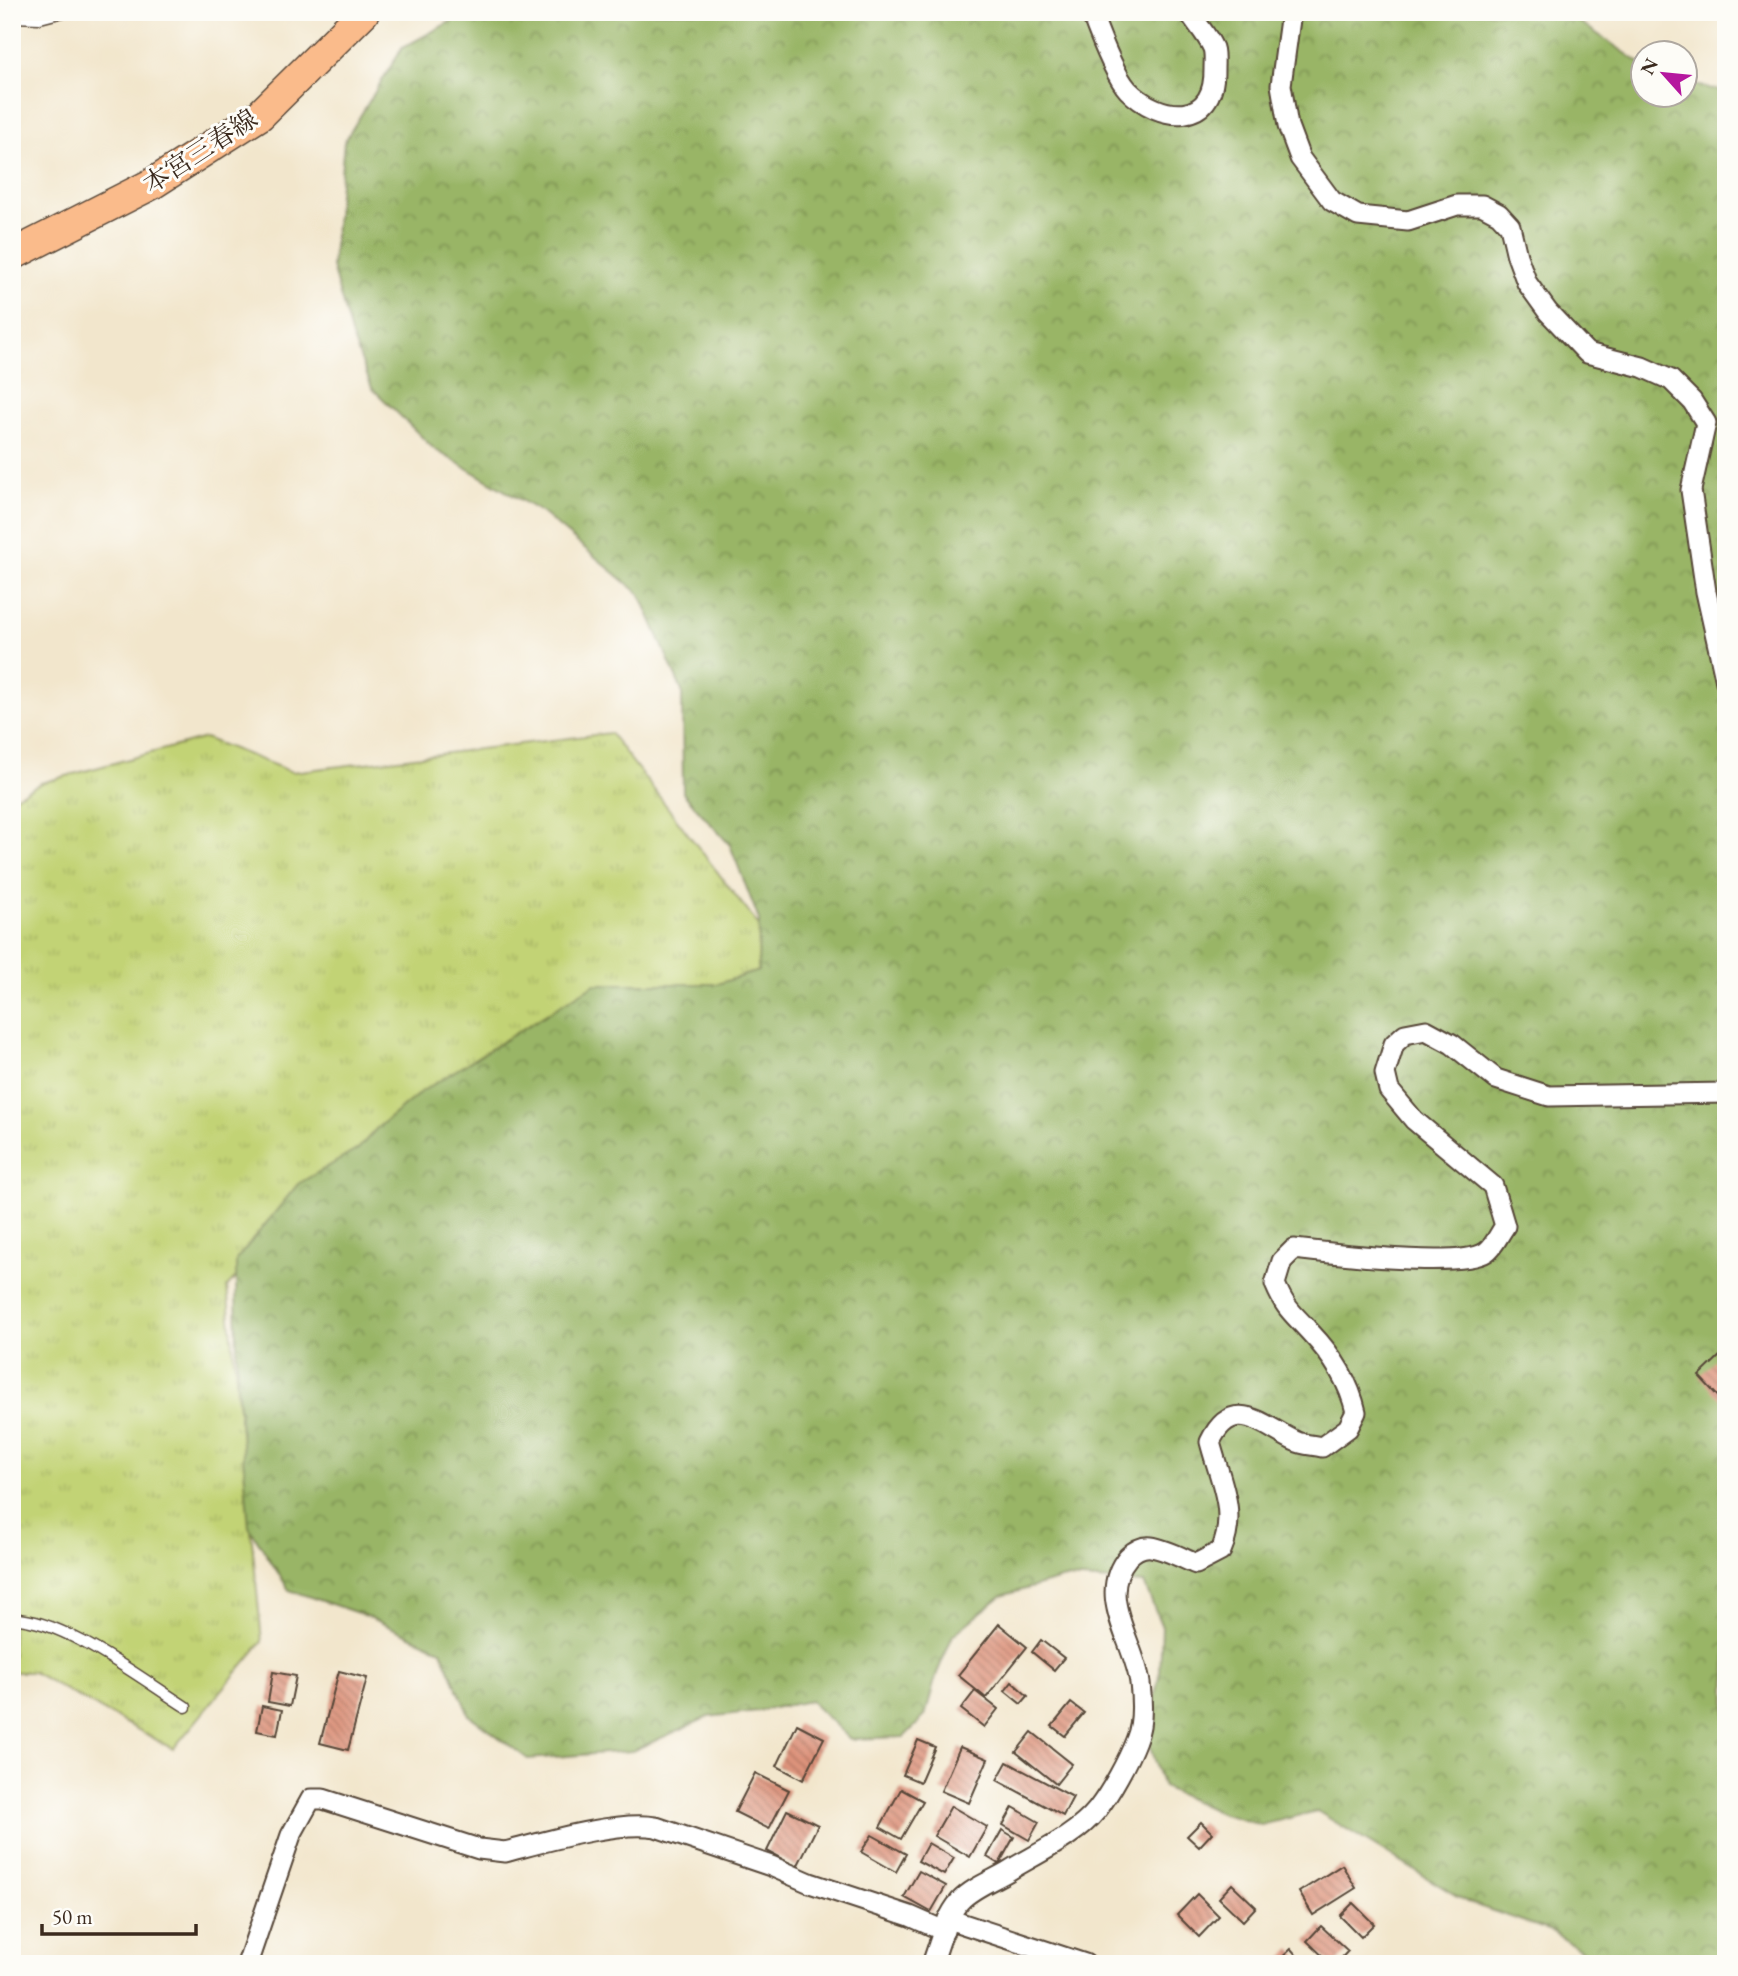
<svg xmlns="http://www.w3.org/2000/svg" width="1738" height="1976" font-family="'EB Garamond','Noto Serif JP',serif">
<style>
.grass{fill:url(#grass-tufts);stroke:#7e7e4a;stroke-width:2}
.forest{fill:url(#forest-crowns);stroke:#6a7042;stroke-width:2}
.building{fill:url(#building-back-hatch)}
.lines{fill:none;stroke-linecap:round;stroke-linejoin:round}
.service-casing{stroke:#564638;stroke-width:13}
.minor-casing{stroke:#564638;stroke-width:23}
.primary-casing{stroke:#564638;stroke-width:33}
.service{stroke:#fff;stroke-width:10}
.minor{stroke:#fff;stroke-width:19}
.primary{stroke:#fabb8b;stroke-width:30}
.labels{text-anchor:middle;stroke-width:6;stroke-linejoin:round;paint-order:stroke}
.street-label{font-size:26px;fill:#3b2a1e;stroke:#fdfcf7}
</style>
<defs>
<pattern id="grass-tufts" width="24" height="20" patternUnits="userSpaceOnUse" patternTransform="scale(1.75)"><rect width="24" height="20" fill="#c2d375"/><path d="M3 7l-1-3M5 7V3M7 7l1-3M15 17l-1-3M17 17v-4M19 17l1-3" fill="none" stroke="#a8b565"/></pattern>
<pattern id="forest-crowns" width="20" height="18" patternUnits="userSpaceOnUse" patternTransform="scale(1.75)"><rect width="20" height="18" fill="#99b566"/><path d="M2 6a3 3 0 1 1 6 0M12 15a3 3 0 1 1 6 0" fill="none" stroke="#7e9353"/></pattern>
<pattern id="building-back-hatch" width="6" height="6" patternUnits="userSpaceOnUse" patternTransform="scale(1.75)"><rect width="6" height="6" fill="#dd937b"/><path d="M-1 5l2 2M0 0l6 6M5-1l2 2" fill="none" stroke="#b47864"/></pattern>
</defs>
<rect width="100%" height="100%" fill="#fdfcf7"/>
<filter id="ink" filterUnits="userSpaceOnUse"><feTurbulence type="fractalNoise" baseFrequency=".0143" numOctaves="2"/><feDisplacementMap in="SourceGraphic" scale="14" xChannelSelector="R" yChannelSelector="G"/><feConvolveMatrix kernelMatrix="1 2 1 2 8 2 1 2 1" color-interpolation-filters="sRGB"/></filter>
<filter id="wash" filterUnits="userSpaceOnUse"><feTurbulence type="fractalNoise" baseFrequency=".00686" numOctaves="4" result="noise"/><feDisplacementMap in="SourceGraphic" scale="28" xChannelSelector="R" yChannelSelector="G"/><feGaussianBlur stdDeviation="1.57" result="paint"/><feColorMatrix in="noise" values="0 0 0 0 0 0 0 0 0 0 0 0 0 0 0 0 0 1.4 0 .05"/><feComposite in="paint" operator="in"/></filter>
<g filter="url(#wash)">
<rect width="100%" height="100%" fill="#f2e6cc"/>
<path class="grass" d="M610 733 787 962 333 1175 227 1287 262 1642 173 1749 33 1672H12V798L41 783 205 738 292 772Z"/>
<path class="forest" d="M468 12H1565L1643 65 1644 94H1686V83L1726 92V1964H1596L1597 1960 1551 1931 1467 1902 1317 1811 1261 1825 1220 1813 1163 1787 1146 1735 1160 1672 1162 1627 1144 1583 1065 1578 1001 1596 953 1635 937 1673 925 1716 904 1737 850 1739 810 1701 758 1711 708 1717 632 1751 528 1759 469 1715 441 1650 364 1615 289 1590 249 1527 237 1384 236 1260 298 1184 358 1149 376 1129 421 1092 595 984H717L758 971 759 920 730 845 683 793 682 691 640 594 541 512 434 449 372 388 352 337 332 267 344 142 402 48Z"/>
<g id="blocks">
<g class="building">
<path d="M1724 1352 1726 1354 1724 1403 1699 1376Z"/>
<path d="M999 1624 1027 1647 986 1698 958 1675Z"/>
<path d="M1041 1640 1064 1658 1054 1670 1032 1652Z"/>
<path d="M339 1671 367 1678 348 1750 320 1743Z"/>
<path d="M273 1672 296 1676 290 1706 268 1702Z"/>
<path d="M1012 1682 1028 1696 1021 1704 1005 1691Z"/>
<path d="M975 1691 998 1709 984 1727 961 1709Z"/>
<path d="M1071 1703 1084 1713 1065 1736 1052 1726Z"/>
<path d="M262 1706 282 1710 277 1735 257 1731Z"/>
<path d="M797 1724 824 1738 803 1780 777 1766Z"/>
<path d="M1032 1732 1072 1764 1056 1784 1016 1752Z"/>
<path d="M918 1740 935 1747 920 1782 903 1775Z"/>
<path d="M960 1747 988 1759 969 1803 941 1791Z"/>
<path d="M1007 1762 1073 1797 1063 1816 997 1780Z"/>
<path d="M755 1773 789 1790 769 1829 735 1812Z"/>
<path d="M901 1789 923 1801 901 1839 880 1827Z"/>
<path d="M951 1806 987 1827 970 1857 934 1836Z"/>
<path d="M1013 1807 1039 1822 1029 1840 1003 1825Z"/>
<path d="M787 1810 818 1825 797 1867 767 1851Z"/>
<path d="M1201 1822 1212 1833 1199 1847 1187 1836Z"/>
<path d="M1002 1830 1014 1837 999 1864 987 1857Z"/>
<path d="M872 1835 906 1854 896 1872 861 1852Z"/>
<path d="M928 1843 954 1858 944 1875 918 1861Z"/>
<path d="M1342 1865 1356 1888 1313 1915 1299 1892Z"/>
<path d="M919 1871 946 1886 931 1912 904 1897Z"/>
<path d="M1232 1884 1256 1907 1243 1921 1219 1898Z"/>
<path d="M1197 1894 1219 1916 1199 1937 1177 1915Z"/>
<path d="M1353 1903 1374 1924 1361 1937 1340 1916Z"/>
<path d="M1321 1926 1348 1951 1336 1964H1331L1307 1941Z"/>
<path d="M1291 1949 1304 1964H1275Z"/>
</g>
</g>
</g>
<g filter="url(#ink)">
<use href="#blocks" fill-opacity="0" stroke="#564638" stroke-width="2"/>
<g class="lines">
<defs>
<g id="service">
<path d="M12 17 40 18 63 12"/>
<path d="M12 1619C61 1617 143 1680 186 1707"/>
</g>
<g id="minor">
<path d="M1091 12C1098 31 1115 76 1128 90 1159 122 1215 128 1214 69 1214 63 1215 54 1213 48 1208 36 1196 23 1189 12"/>
<path d="M1291 12 1281 85 1288 126 1300 158 1332 201 1358 216 1408 221 1457 205H1482L1499 214 1510 226 1517 256 1527 283 1548 312 1587 353 1642 367 1671 380 1692 401 1706 423 1691 490 1706 592 1726 682"/>
<path d="M948 1919 1085 1964"/>
<path d="M247 1964 291 1835 311 1799H323L479 1849 505 1852C544 1842 618 1820 656 1827L771 1866 810 1883 910 1916 944 1931"/>
<path d="M932 1964C940 1943 945 1918 960 1901 973 1887 994 1880 1010 1870 1038 1853 1076 1836 1097 1810 1111 1792 1128 1761 1136 1740 1143 1724 1142 1700 1140 1683 1135 1642 1095 1596 1128 1557 1134 1551 1142 1546 1151 1547 1166 1549 1182 1558 1196 1564L1221 1551C1238 1512 1220 1481 1210 1442 1233 1393 1263 1426 1295 1441 1303 1445 1313 1445 1322 1447L1348 1428 1356 1412C1349 1381 1332 1355 1310 1332 1292 1312 1286 1310 1275 1284L1282 1261 1294 1249C1329 1253 1461 1269 1486 1252 1494 1247 1499 1234 1505 1226L1493 1186 1414 1120 1389 1090 1385 1073 1394 1044 1405 1034 1426 1030 1452 1044 1496 1079 1549 1096 1726 1093"/>
</g>
<path id="primary" d="M12 255 152 184 260 115 364 12"/>
</defs>
<use href="#service" class="service-casing"/>
<use href="#minor" class="minor-casing"/>
<use href="#primary" class="primary-casing"/>
<use href="#service" class="service"/>
<use href="#minor" class="minor"/>
<use href="#primary" class="primary"/>
</g>
</g>
<g class="labels">
<g class="street-label">
<text transform="translate(200 151) rotate(-33)" y="9">本宮三春線</text>
</g>
</g>
<rect width="1738" height="1976" fill="none" stroke="#fdfcf7" stroke-width="42"/>
<g transform="translate(1664 74) rotate(297)"><circle r="33" fill="#fdfcf7" stroke="#afa8a0" stroke-width="2"/>
<path d="M0-5L12 26L0 18L-12 26Z" fill="#b5179e"/>
<text y="-10" font-size="19" font-weight="bold" text-anchor="middle" fill="#3b2a1e">N</text>
</g>
<path d="M42 1924v10h154v-10" fill="none" stroke="#3b2a1e" stroke-width="3.5"/>
<text x="52" y="1924" font-size="21" fill="#3b2a1e" stroke="#fdfcf7" stroke-width="5" paint-order="stroke">50 m</text>
</svg>
